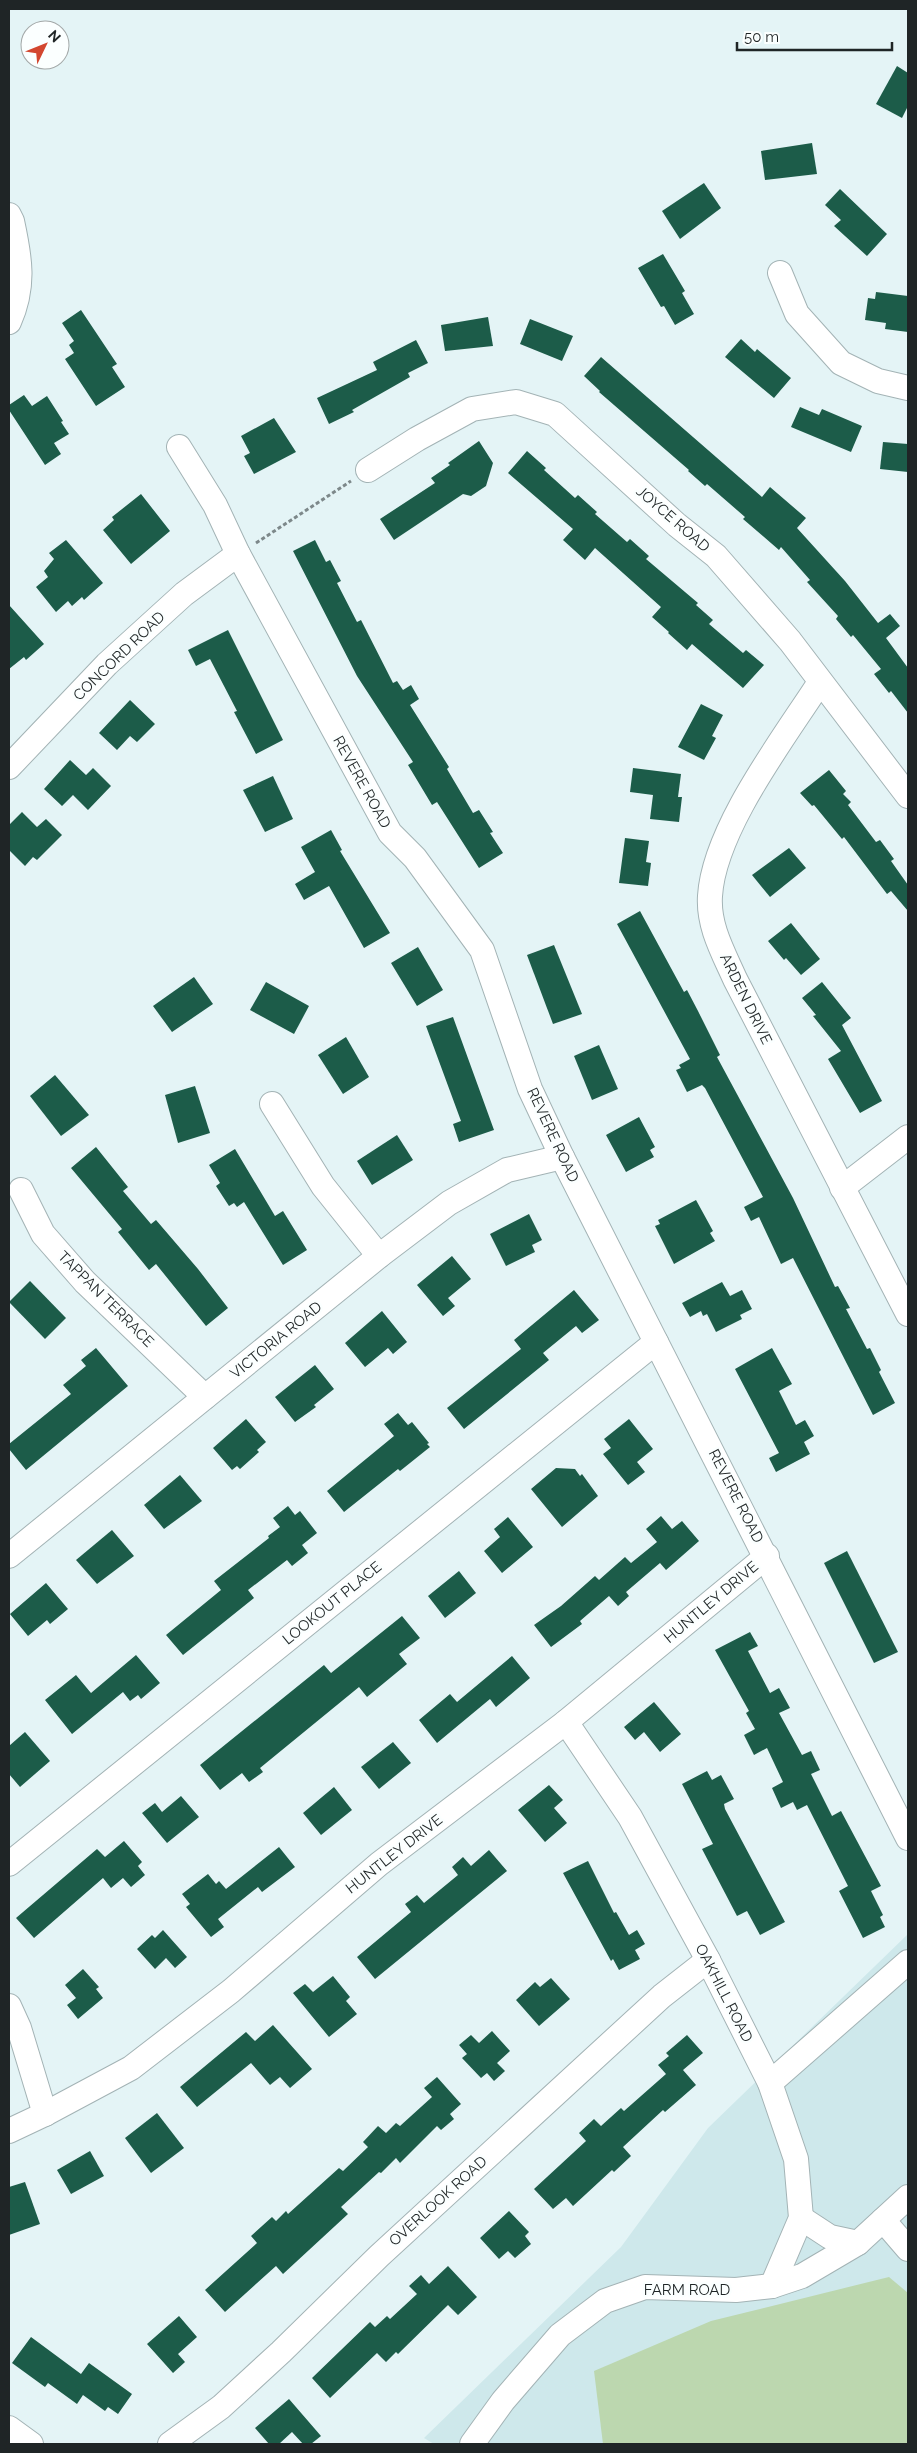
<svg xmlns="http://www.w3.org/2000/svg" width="917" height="2453" font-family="Raleway,sans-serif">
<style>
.built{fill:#cee8eb}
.green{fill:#bcd7af}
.building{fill:#1c5c49}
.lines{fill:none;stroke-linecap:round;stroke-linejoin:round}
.minor-casing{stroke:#a3b3b5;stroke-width:26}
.path{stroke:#7d888a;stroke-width:3;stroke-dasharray:4 2.5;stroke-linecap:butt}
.minor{stroke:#fff;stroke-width:24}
.labels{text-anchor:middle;stroke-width:5;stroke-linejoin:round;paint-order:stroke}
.street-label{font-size:15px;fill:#1f2526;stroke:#fbffff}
</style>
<rect width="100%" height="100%" fill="#e4f4f6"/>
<path class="built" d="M908 1934V2444H434L424 2438 621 2247 708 2128Z"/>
<path class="green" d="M889 2277 908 2293V2444H603L594 2371 711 2321Z"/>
<g class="building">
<path d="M897 66 908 73V106L902 118 876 104Z"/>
<path d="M812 143 817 174 765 180 761 151Z"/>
<path d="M704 183 721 208 680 239 662 211Z"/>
<path d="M840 189 887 234 867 256 834 226 841 220 825 205Z"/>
<path d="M663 254 685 291 682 293 694 314 675 325 664 306 661 307 638 268Z"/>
<path d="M876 292 908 296V332L885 329 886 323 865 320 868 298 875 299Z"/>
<path d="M81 310 117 364 112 367 125 387 96 406 65 359 74 353 69 345 74 341 62 323Z"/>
<path d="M488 317 493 346 445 351 441 325Z"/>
<path d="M530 319 573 336 562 361 520 344Z"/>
<path d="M741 339 755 352 757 349 791 378 774 398 725 357Z"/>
<path d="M416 340 428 363 408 373 410 377 352 410 354 412 329 424 317 398 377 370 373 362Z"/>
<path d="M601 357 762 497 770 487 806 518 797 528 845 581 878 623 890 614 900 626 886 638 908 668V713L891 691 889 693 874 674 881 669 853 635 851 637 836 619 838 616 807 582 810 580 781 547 779 550 743 519 745 517 707 484 705 486 688 471 689 470 599 392 600 391 584 376Z"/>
<path d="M24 395 32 406 47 396 63 421 61 422 69 434 54 443 61 454 45 465 9 410V405Z"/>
<path d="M800 407 819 415 822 409 862 426 851 452 791 427Z"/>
<path d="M274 418 296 452 254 474 244 456 250 453 241 436Z"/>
<path d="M479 441 493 463 486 486 471 496 463 494 394 540 380 519 435 483 431 478 450 465 448 463Z"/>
<path d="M883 442 908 444V472L880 469Z"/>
<path d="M527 451 546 468 544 470 575 498 578 495 597 512 595 514 627 542 630 539 649 556 646 559 698 603 696 605 713 620 709 624 743 653 746 650 764 665 743 688 692 644 687 650 668 633 669 632 652 617 661 607 595 548 585 560 563 540 573 529 508 473Z"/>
<path d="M141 494 170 531 131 564 103 530 114 520 112 517Z"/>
<path d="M66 540 103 583 84 600 82 597 72 606 68 601 56 612 36 587 48 577 44 571 54 559 49 553Z"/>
<path d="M315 540 326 562 330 560 341 581 337 583 357 622 361 620 393 683 397 681 403 690 411 685 419 699 410 705 449 767 447 769 473 813 479 810 493 832 490 833 503 853 479 868 437 802 432 805 408 765 413 762 357 676 293 551Z"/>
<path d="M9 605 44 644 26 660 24 657 9 669Z"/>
<path d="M228 630 283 740 256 754 234 712 237 711 210 659 196 666 188 650Z"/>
<path d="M130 700 155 724 137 742 130 736 117 750 99 733Z"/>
<path d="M701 704 723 715 712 736 716 738 704 760 678 747Z"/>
<path d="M70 760 86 775 93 768 111 786 88 810 73 795 62 806 44 789Z"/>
<path d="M633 768 681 774 678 797H682L679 822 650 819 653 795 630 792Z"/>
<path d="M829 770 846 791 843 794 851 802 848 805 876 842 880 840 894 859 891 861 908 885V911L891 891 887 894 844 837 842 839 814 805 812 806 800 793Z"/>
<path d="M273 776 293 819 265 832 243 790Z"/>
<path d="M22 812 37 827 46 819 62 835 37 860 33 857 25 866 9 850V825Z"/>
<path d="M331 830 342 850 340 851 390 933 364 948 329 886 304 900 295 884 315 872 301 847Z"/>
<path d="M625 838 649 841 646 862 651 863 648 886 619 883Z"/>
<path d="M789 848 806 868 770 897 752 875Z"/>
<path d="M640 911 684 992 687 990 698 1011 720 1055 717 1057 793 1198 835 1287 838 1286 850 1308 846 1309 867 1349 870 1348 881 1370 879 1372 895 1403 873 1415 793 1258 781 1264 759 1217 751 1221 744 1207 763 1197 705 1088 702 1085 687 1092 676 1070 681 1068 679 1065 690 1059 617 924Z"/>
<path d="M791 923 820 959 801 975 786 958 784 960 768 941Z"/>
<path d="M554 945 582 1014 553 1024 527 955Z"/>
<path d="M418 947 443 990 417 1006 391 963Z"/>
<path d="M194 977 213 1004 172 1032 153 1006Z"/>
<path d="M266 982 309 1006 294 1034 250 1010Z"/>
<path d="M822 982 851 1018 842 1025 882 1101 860 1113 828 1059 841 1051 813 1016 816 1015 802 998Z"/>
<path d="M453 1017 494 1130 459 1142 453 1124 461 1121 426 1026Z"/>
<path d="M346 1037 369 1077 343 1094 318 1055Z"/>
<path d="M599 1045 618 1089 592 1100 574 1056Z"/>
<path d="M55 1075 89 1115 61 1136 30 1096Z"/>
<path d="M195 1086 210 1133 178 1143 165 1095Z"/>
<path d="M639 1117 655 1147 650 1150 654 1157 626 1172 606 1135Z"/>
<path d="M397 1135 413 1160 372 1185 357 1161Z"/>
<path d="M96 1147 128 1187 123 1191 151 1224 156 1220 198 1269 228 1308 206 1326 156 1264 149 1270 118 1232 122 1229 71 1168Z"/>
<path d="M235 1149 275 1216 283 1211 307 1250 283 1265 244 1202 237 1207 234 1203 229 1206 216 1186 220 1183 209 1165Z"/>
<path d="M696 1200 713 1231 710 1233 715 1241 674 1264 655 1226 660 1224 658 1220Z"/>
<path d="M529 1214 542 1240 532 1245 535 1252 506 1266 490 1234Z"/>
<path d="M452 1256 471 1279 448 1298 455 1306 443 1316 417 1285Z"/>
<path d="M30 1281 66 1318 45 1339 9 1302Z"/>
<path d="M722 1282 730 1296 742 1290 752 1309 740 1315 742 1319 716 1332 707 1314 703 1316 701 1311 690 1317 682 1303Z"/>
<path d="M574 1290 599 1320 582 1333 576 1326 543 1353 549 1360 464 1429 447 1408 521 1349 514 1340Z"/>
<path d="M382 1311 407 1342 393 1354 388 1348 365 1367 345 1343Z"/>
<path d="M96 1348 128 1386 26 1470 9 1449V1444L71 1394 63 1385 86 1366 81 1360Z"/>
<path d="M772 1348 792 1384 779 1391 796 1425 805 1420 814 1436 804 1442 810 1454 776 1472 769 1458 779 1453 735 1369Z"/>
<path d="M315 1365 334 1389 314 1405 316 1407 295 1422 275 1397Z"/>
<path d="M398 1413 408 1425 412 1422 429 1443 427 1444 430 1447 400 1471 398 1469 344 1512 327 1491 394 1436 384 1424Z"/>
<path d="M246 1419 266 1442 257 1450 259 1452 240 1469 237 1466 232 1470 213 1448Z"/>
<path d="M629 1419 653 1449 637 1462 645 1472 628 1485 603 1454 611 1448 604 1439Z"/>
<path d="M556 1468 575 1469 580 1476 582 1474 598 1496 562 1527 531 1489Z"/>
<path d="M180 1475 202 1501 164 1529 144 1505Z"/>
<path d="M288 1506 295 1515 300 1511 317 1533 302 1545 308 1553 292 1566 287 1560 248 1590 254 1598 183 1655 166 1635 221 1590 214 1581 269 1538 268 1536 280 1527 273 1518Z"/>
<path d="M661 1516 672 1529 682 1521 699 1541 666 1570 660 1563 626 1592 629 1596 618 1606 609 1596 580 1621 582 1624 551 1647 534 1625 561 1606 595 1576 599 1580 625 1557 631 1563 657 1542 646 1529Z"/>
<path d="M508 1517 533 1547 502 1573 484 1551 500 1537 494 1529Z"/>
<path d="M112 1530 134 1556 97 1584 76 1560Z"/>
<path d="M847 1551 898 1652 874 1663 824 1563Z"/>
<path d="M459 1571 476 1593 445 1618 428 1596Z"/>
<path d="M46 1583 68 1609 50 1624 47 1620 28 1636 10 1614Z"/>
<path d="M402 1616 420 1638 399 1654 407 1664 367 1697 359 1687 260 1768 263 1772 249 1782 242 1773 220 1790 200 1765 324 1665 331 1673Z"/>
<path d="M750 1632 758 1646 748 1651 770 1693 779 1688 790 1708 779 1713 802 1755 811 1751 820 1770 811 1774 832 1816 841 1811 881 1886 871 1891 883 1915 880 1917 885 1927 863 1938 839 1891 848 1886 807 1805 797 1810 793 1802 781 1808 772 1788 783 1782 767 1748 754 1755 744 1735 755 1729 746 1713 749 1711 715 1650Z"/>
<path d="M136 1655 160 1683 141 1699 138 1695 130 1701 123 1692 72 1734 45 1700 76 1675 91 1693Z"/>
<path d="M512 1656 530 1678 496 1707 490 1699 437 1743 419 1720 450 1694 457 1702Z"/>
<path d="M654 1702 681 1734 660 1752 644 1732 635 1740 624 1727Z"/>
<path d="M25 1732 50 1761 20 1787 9 1774V1746Z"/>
<path d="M393 1742 411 1763 379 1789 361 1767Z"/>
<path d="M707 1771 712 1780 721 1775 734 1799 724 1804 725 1809 785 1922 760 1935 747 1911 737 1916 702 1849 713 1844 682 1784Z"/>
<path d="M549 1785 563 1800 554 1808 567 1823 545 1842 518 1810Z"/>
<path d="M334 1787 352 1810 321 1835 303 1813Z"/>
<path d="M181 1796 199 1817 167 1843 142 1813 155 1803 162 1812Z"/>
<path d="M124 1841 142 1862 138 1866 145 1875 131 1887 123 1878 111 1888 103 1878 34 1938 16 1918 97 1849 105 1857Z"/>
<path d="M279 1847 295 1867 262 1892 258 1887 218 1919 224 1927 211 1937 186 1907 190 1904 182 1894 208 1874 216 1884 219 1881 226 1889Z"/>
<path d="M489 1850 507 1871 375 1979 357 1957 411 1912 405 1904 417 1895 424 1903 458 1875 452 1867 463 1857 471 1866Z"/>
<path d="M588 1861 614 1913 616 1912 629 1935 637 1930 645 1944 635 1950 640 1959 619 1970 613 1959 611 1961 563 1873Z"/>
<path d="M163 1930 187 1957 175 1968 166 1958 155 1969 137 1949 152 1935 155 1938Z"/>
<path d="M83 1969 99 1987 96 1989 103 1998 78 2019 67 2005 76 1998 65 1985Z"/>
<path d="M333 1976 350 1997 346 2001 357 2014 329 2037 293 1993 305 1984 313 1992Z"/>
<path d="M551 1978 570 1999 539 2026 516 2000 535 1982 540 1987Z"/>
<path d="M273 2025 312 2069 290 2088 280 2077 270 2085 251 2063 197 2107 180 2087 246 2032 255 2041Z"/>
<path d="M492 2031 510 2051 497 2063 505 2071 494 2081 487 2073 481 2078 462 2058 467 2054 459 2045 471 2035 479 2043Z"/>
<path d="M687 2035 703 2053 683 2070 696 2085 665 2112 663 2110 623 2147 631 2156 614 2172 612 2170 573 2206 566 2198 553 2209 534 2189 586 2141 579 2133 594 2119 601 2126 621 2108 624 2111 666 2074 658 2065 669 2056 666 2053Z"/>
<path d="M437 2077 461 2104 450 2114 454 2119 441 2130 437 2126 400 2163 396 2158 381 2173 379 2172 341 2207 348 2214 283 2274 276 2266 225 2312 205 2290 257 2243 251 2236 272 2217 276 2221 286 2211 288 2214 339 2168 343 2171 368 2147 363 2142 378 2126 386 2133 396 2123 400 2126 432 2097 424 2088Z"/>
<path d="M157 2113 184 2148 151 2173 125 2138Z"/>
<path d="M90 2151 104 2176 71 2194 57 2170Z"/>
<path d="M25 2182 40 2224 9 2235V2187Z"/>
<path d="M509 2211 529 2232 525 2236 531 2244 515 2258 508 2251 499 2259 480 2238Z"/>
<path d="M448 2266 477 2297 458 2315 448 2305 398 2354 396 2352 386 2362 377 2353 330 2398 312 2378 370 2322 375 2327 387 2316 390 2319 417 2294 409 2286 421 2275 429 2284Z"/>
<path d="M179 2316 197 2337 178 2354 185 2362 173 2373 147 2344Z"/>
<path d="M31 2337 81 2374 89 2363 132 2394 118 2414 108 2407 105 2411 83 2395 77 2404 48 2383 45 2387 12 2363Z"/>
<path d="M289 2399 321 2436 311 2444H303L292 2432 279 2444H269L255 2428Z"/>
</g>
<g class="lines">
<defs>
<g id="minor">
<path d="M9 215 12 221C20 258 25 286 9 322"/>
<path d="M780 273 797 314 841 363 878 381 908 388"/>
<path d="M179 447 215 505 238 554 390 833 415 858 482 950 530 1089 562 1157 908 1838"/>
<path d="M368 470 417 439 472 409 516 402 555 414 677 525 716 556 790 641 908 796"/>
<path d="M820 682C784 738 714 829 710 896 708 926 723 952 735 979L908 1314"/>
<path d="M9 767 107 664 184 594 238 554"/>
<path d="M272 1104 323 1186 379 1256"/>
<path d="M842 1188 908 1137"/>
<path d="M21 1190 43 1234 85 1282 205 1397"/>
<path d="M9 1556 379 1256 449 1203 507 1170 562 1157"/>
<path d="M566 1722 630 1817 708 1960 770 2083 796 2159 801 2218 772 2286"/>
<path d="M9 1864 656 1342"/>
<path d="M9 2006 19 2028 45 2114"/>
<path d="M770 2083 908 1962"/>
<path d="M9 2131 45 2114 131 2068 231 1991 379 1864 566 1722 767 1556"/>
<path d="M801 2218 830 2237 858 2243"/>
<path d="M883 2220 908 2249"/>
<path d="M9 2428 31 2444"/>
<path d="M170 2444 221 2407 281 2352 379 2256 662 1996 708 1960"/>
<path d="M472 2444 503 2401 560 2335 605 2301 645 2287 736 2290 772 2286 802 2276 858 2243 908 2197"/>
</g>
</defs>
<use href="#minor" class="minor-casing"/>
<path class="path" d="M256 543 351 481"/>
<use href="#minor" class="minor"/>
</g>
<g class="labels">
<g class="street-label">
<text transform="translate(673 519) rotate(41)" y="5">JOYCE ROAD</text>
<text transform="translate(119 656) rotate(-44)" y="5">CONCORD ROAD</text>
<text transform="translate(362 782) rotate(61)" y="5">REVERE ROAD</text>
<text transform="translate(746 999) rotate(64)" y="5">ARDEN DRIVE</text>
<text transform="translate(553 1135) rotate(65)" y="5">REVERE ROAD</text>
<text transform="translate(106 1299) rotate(45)" y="5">TAPPAN TERRACE</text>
<text transform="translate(276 1340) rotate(-39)" y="5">VICTORIA ROAD</text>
<text transform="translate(736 1496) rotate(63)" y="5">REVERE ROAD</text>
<text transform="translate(711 1602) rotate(-40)" y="5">HUNTLEY DRIVE</text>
<text transform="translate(332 1603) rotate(-39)" y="5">LOOKOUT PLACE</text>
<text transform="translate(394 1854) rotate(-38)" y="5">HUNTLEY DRIVE</text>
<text transform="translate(724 1993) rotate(63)" y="5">OAKHILL ROAD</text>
<text transform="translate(438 2201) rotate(-42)" y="5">OVERLOOK ROAD</text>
<text x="687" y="2295">FARM ROAD</text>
</g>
</g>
<rect width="917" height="2453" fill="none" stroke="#1f2526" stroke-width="20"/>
<g transform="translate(45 45) rotate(47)"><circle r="24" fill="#fbffff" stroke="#a3a8a8"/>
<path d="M0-4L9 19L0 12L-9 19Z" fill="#d34730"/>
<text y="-8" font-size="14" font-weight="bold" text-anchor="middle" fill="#1f2526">N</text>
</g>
<path d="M737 42v8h155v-8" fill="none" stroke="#1f2526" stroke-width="2.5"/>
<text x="744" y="42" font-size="15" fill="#1f2526" stroke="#fbffff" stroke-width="4" paint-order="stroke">50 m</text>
</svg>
